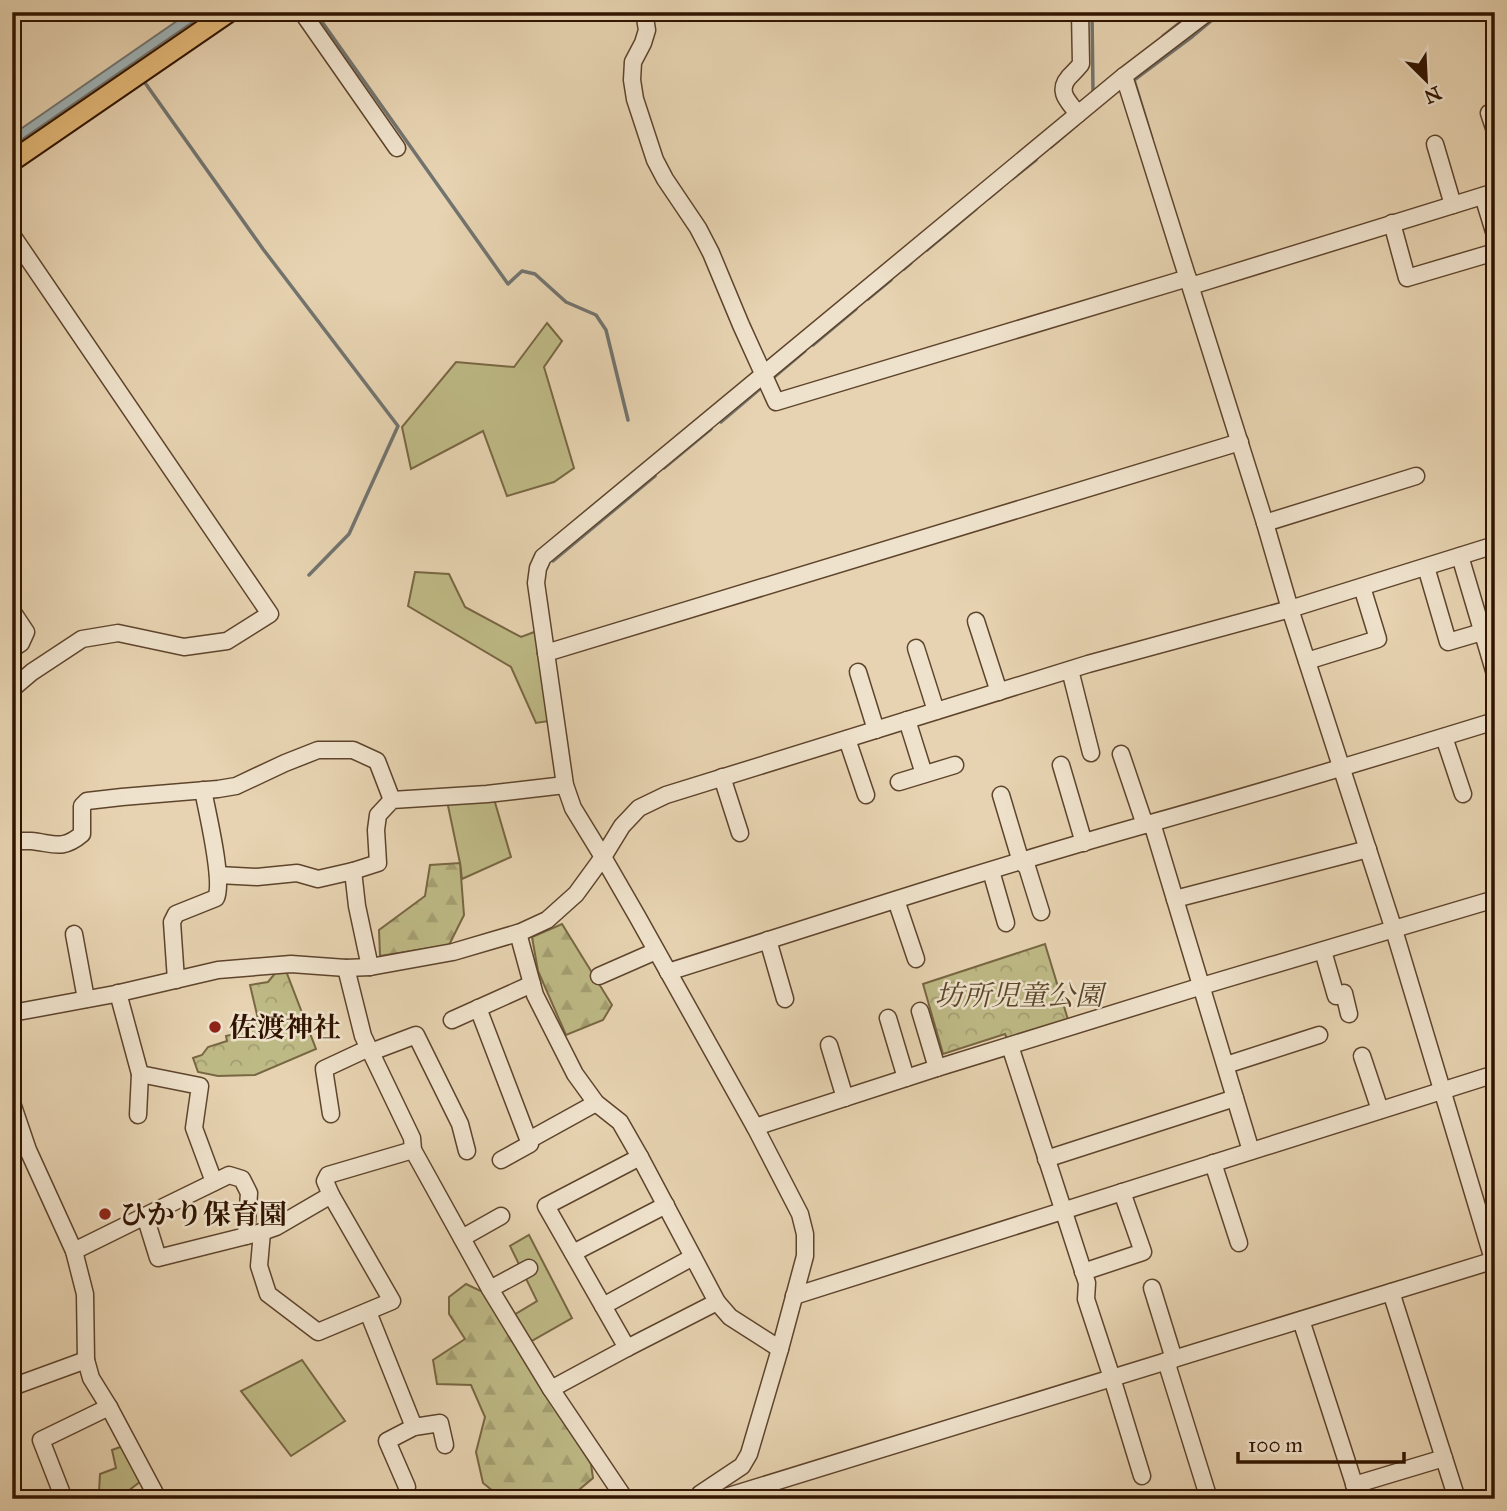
<svg xmlns="http://www.w3.org/2000/svg" width="1507" height="1511" font-family="'IM FELL Great Primer','Noto Serif JP',serif">
<style>
.green{fill:#beba86;stroke:#786743;stroke-width:2}
.forest{fill:url(#forest-firs);stroke:#786743;stroke-width:2}
.park{fill:url(#park-crowns);stroke:#786743;stroke-width:2}
.water{fill:#9eb4b9;stroke:#72746f;stroke-width:2}
.lines{fill:none;stroke-linecap:round;stroke-linejoin:round}
.stream{stroke:#72746f;stroke-width:3.5}
.minor-casing{stroke:#5e442c;stroke-width:19}
.major-casing{stroke:#311400;stroke-width:23}
.minor{stroke:#efe2cc;stroke-width:16}
.major{stroke:#e4ba78;stroke-width:19}
.poi-dot{fill:#8f2418;stroke:#efe2cc;stroke-width:2.5}
.labels{text-anchor:middle;stroke-width:5;stroke-linejoin:round;paint-order:stroke}
.park-label{font-size:28px;font-style:italic;fill:#5b4628;stroke:#efe2cc}
.poi-label{font-size:28px;font-weight:bold;fill:#311400;stroke:#efe2cc;text-anchor:start}
</style>
<defs>
<pattern id="forest-firs" width="22" height="20" patternUnits="userSpaceOnUse" patternTransform="scale(1.75)"><rect width="22" height="20" fill="#beba86"/><path d="M5 1l3.5 6h-7zM16 11l3.5 6h-7z" fill="#a49f72"/></pattern>
<pattern id="park-crowns" width="20" height="18" patternUnits="userSpaceOnUse" patternTransform="scale(1.75)"><rect width="20" height="18" fill="#beba86"/><path d="M2 6a3 3 0 1 1 6 0M12 15a3 3 0 1 1 6 0" fill="none" stroke="#a49f72"/></pattern>
</defs>
<rect width="100%" height="100%" fill="#e7d3b1"/>
<filter id="stains"><feTurbulence type="fractalNoise" baseFrequency=".00286" numOctaves="4"/><feColorMatrix values="0 0 0 0 .2 0 0 0 0 .09 0 0 0 0 .02 0 0 0 .5 -.17"/></filter>
<radialGradient id="worn" r=".72"><stop offset=".6" stop-color="#630" stop-opacity="0"/><stop offset="1" stop-color="#630" stop-opacity=".3"/></radialGradient>
<g class="green">
<path d="M547 323 562 341 544 367 574 468 554 482 507 496 483 431 411 469 402 427 456 362 514 367Z"/>
<path d="M415 572 449 574 465 607 521 637 537 631 549 721 536 723 511 667 408 606Z"/>
<path d="M494 799 511 857 462 879 460 863 447 801Z"/>
<path d="M529 1235 572 1318 528 1343 514 1315 537 1301 510 1246Z"/>
<path d="M302 1360 345 1421 291 1456 241 1391Z"/>
<path d="M123 1446 141 1481 123 1495 124 1499H83L99 1492 100 1474 116 1468 112 1450Z"/>
</g>
<g class="forest">
<path d="M460 863 464 915 449 945 380 956 379 930 425 896 430 865Z"/>
<path d="M562 924 612 1005 603 1020 566 1035 538 971 532 937Z"/>
<path d="M466 1284 485 1293 591 1464 593 1478 568 1499H503L483 1483 476 1452 485 1417 471 1385 437 1384 433 1360 465 1339 449 1314V1297Z"/>
</g>
<g class="park">
<path d="M1045 944 1069 1023 1008 1041 1005 1034 943 1054 923 984Z"/>
<path d="M277 971H286L316 1049 255 1075 218 1076 198 1072 193 1058 202 1055 208 1047 227 1041 226 1036 243 1032 247 1025 258 1019 250 985 268 982Z"/>
</g>
<path class="water" d="M190 12H207L12 146V135Z"/>
<g class="lines">
<g class="stream">
<path d="M315 12 508 284 522 271 535 274 566 302 596 315 606 330 628 420"/>
<path d="M1092 12 1093 92"/>
<path d="M1163 36 1193 12"/>
<path d="M143 80 263 249 398 426 349 534 309 575"/>
<path d="M1152 139 1134 80 1193 36 1222 12"/>
<path d="M1051 147 1078 124"/>
<path d="M1012 179 1036 160"/>
<path d="M989 198 1001 188"/>
<path d="M927 250 976 209"/>
<path d="M904 269 911 263"/>
<path d="M868 299 891 280"/>
<path d="M813 345 856 309"/>
<path d="M773 378 805 351"/>
<path d="M721 422 761 388"/>
<path d="M664 468 711 429"/>
<path d="M553 561 655 476"/>
</g>
<defs>
<g id="minor">
<path d="M302 12 397 148"/>
<path d="M644 12 647 30 643 43 633 62 632 80 635 99 655 160 665 179 698 228 711 253 741 325 776 402 1188 278"/>
<path d="M1124 76 1265 523 1290 609 1394 930 1495 1266"/>
<path d="M1489 113 1495 131"/>
<path d="M1078 114C1069 102 1056 92 1069 77 1073 73 1077 69 1081 64L1080 12"/>
<path d="M1435 144 1453 205"/>
<path d="M1483 196 1495 235"/>
<path d="M1392 223 1407 278 1495 252"/>
<path d="M12 235 270 614 227 641 184 647 118 633 82 639 32 672 12 689"/>
<path d="M1191 286 1495 192"/>
<path d="M1265 523 1416 476"/>
<path d="M1460 556 1495 674"/>
<path d="M1426 567 1448 642 1482 632"/>
<path d="M12 611 26 632 21 643 12 649"/>
<path d="M976 621 999 692"/>
<path d="M916 648 936 711"/>
<path d="M546 653 1240 442"/>
<path d="M1307 661 1378 639 1362 587"/>
<path d="M1070 670 1091 753"/>
<path d="M858 672 876 730"/>
<path d="M907 720 924 774"/>
<path d="M1444 737 1463 794"/>
<path d="M847 739 866 795"/>
<path d="M1121 754 1145 825"/>
<path d="M1061 765 1084 843"/>
<path d="M722 777 740 833"/>
<path d="M899 782 955 765"/>
<path d="M1001 795 1021 862 1027 867 1041 912"/>
<path d="M1152 823 1251 1151"/>
<path d="M12 841C18 841 25 841 31 841 53 843 62 851 82 834V806L87 801 122 797 218 789 236 786 285 763 318 750H353L377 761 392 800"/>
<path d="M991 871 1006 923"/>
<path d="M218 875 257 877 297 873 318 879 353 871"/>
<path d="M1175 899 1368 849"/>
<path d="M896 900 916 959"/>
<path d="M518 933 535 995 575 1074 596 1103 620 1122 640 1157 717 1302 730 1317 780 1349"/>
<path d="M74 934 86 999"/>
<path d="M768 940 785 999"/>
<path d="M1323 951 1336 996 1344 993 1349 1014"/>
<path d="M370 967 357 906 353 871 378 863 376 830 378 815 392 800 487 794 565 785"/>
<path d="M346 968 363 1036 412 1138 413 1150 490 1289 551 1389 625 1499"/>
<path d="M668 972C827 922 984 870 1144 825 1262 792 1378 757 1495 721"/>
<path d="M599 976 656 951"/>
<path d="M176 980 172 922 176 914 216 898C224 880 207 812 203 790"/>
<path d="M118 993 140 1074 200 1086 194 1128 214 1182"/>
<path d="M478 1008 530 1144 501 1160"/>
<path d="M920 1011 937 1068"/>
<path d="M12 1013 115 994 218 970 291 964 346 968 370 967 453 952 521 932 547 920 576 894 603 857 622 826 639 808 666 795 1088 664 1290 609 1495 545"/>
<path d="M888 1018 906 1078"/>
<path d="M452 1020 532 984"/>
<path d="M829 1045 845 1098"/>
<path d="M1010 1046 1087 1283 1086 1299 1112 1378 1142 1476"/>
<path d="M371 1052 416 1035 460 1124 467 1151"/>
<path d="M1362 1056 1380 1110"/>
<path d="M1226 1065 1319 1035"/>
<path d="M12 1103 28 1150 74 1251 85 1294 86 1360 91 1378 109 1407 158 1499"/>
<path d="M331 1114 324 1069 369 1048"/>
<path d="M138 1115 140 1074"/>
<path d="M755 1127 937 1068 1202 986 1495 899"/>
<path d="M529 1140 596 1103"/>
<path d="M1046 1159 1235 1098"/>
<path d="M1213 1163 1239 1243"/>
<path d="M145 1216 229 1175 242 1179 249 1193 246 1236"/>
<path d="M262 1232 259 1266 268 1294 318 1332 392 1301 331 1195"/>
<path d="M462 1238 501 1216"/>
<path d="M74 1251 145 1216 158 1258 262 1232 276 1227 331 1195 325 1181 328 1175 413 1150"/>
<path d="M573 1253 666 1205"/>
<path d="M1083 1272 1143 1252 1122 1192"/>
<path d="M1152 1288 1174 1359"/>
<path d="M490 1289 529 1268"/>
<path d="M1391 1292 1457 1499"/>
<path d="M794 1296 1495 1074"/>
<path d="M603 1306 693 1257"/>
<path d="M368 1312 414 1427"/>
<path d="M1301 1320 1359 1499"/>
<path d="M627 1348 546 1206 640 1157"/>
<path d="M1166 1361 1209 1499"/>
<path d="M12 1387 86 1360"/>
<path d="M551 1389 627 1348 717 1302"/>
<path d="M1354 1485 1444 1458"/>
<path d="M407 1487 387 1441 414 1427 440 1423 445 1445"/>
<path d="M64 1499 41 1440 109 1407"/>
<path d="M270 1499H272"/>
<path d="M697 1499 700 1494 742 1466 749 1454 780 1349 805 1256V1234L800 1214 755 1127 637 916 603 857 573 808 565 785 536 583 538 568 543 557 1124 76 1208 12"/>
<path d="M719 1499 1495 1260"/>
</g>
<path id="major" d="M12 161 229 12"/>
</defs>
<use href="#minor" class="minor-casing"/>
<use href="#major" class="major-casing"/>
<use href="#minor" class="minor"/>
<use href="#major" class="major"/>
</g>
<g class="poi-dot">
<circle cx="215" cy="1027" r="7"/>
<circle cx="105" cy="1214" r="7"/>
</g>
<g class="labels">
<g class="park-label">
<text x="1019" y="1005">坊所児童公園</text>
</g>
<g class="poi-label">
<text x="229" y="1037">佐渡神社</text>
<text x="119" y="1224">ひかり保育園</text>
</g>
</g>
<rect width="1507" height="1511" fill="none" stroke="#e7d3b1" stroke-width="42"/>
<rect x="14" y="14" width="1479" height="1483" fill="none" stroke="#311400" stroke-width="3.5"/>
<rect x="21" y="21" width="1465" height="1469" fill="none" stroke="#311400" stroke-width="2"/>
<g transform="translate(1426 80) rotate(156)" stroke="#efe2cc" stroke-width="5" paint-order="stroke">
<path d="M0-5L12 26L0 18L-12 26Z" fill="#311400"/>
<text y="-10" font-size="19" font-weight="bold" text-anchor="middle" fill="#311400">N</text>
</g>
<path d="M1238 1452v10h166v-10" fill="none" stroke="#311400" stroke-width="3.5"/>
<text x="1248" y="1452" font-size="21" fill="#311400" stroke="#efe2cc" stroke-width="5" paint-order="stroke">100 m</text>
<rect width="100%" height="100%" filter="url(#stains)"/>
<rect width="100%" height="100%" fill="url(#worn)"/>
</svg>
